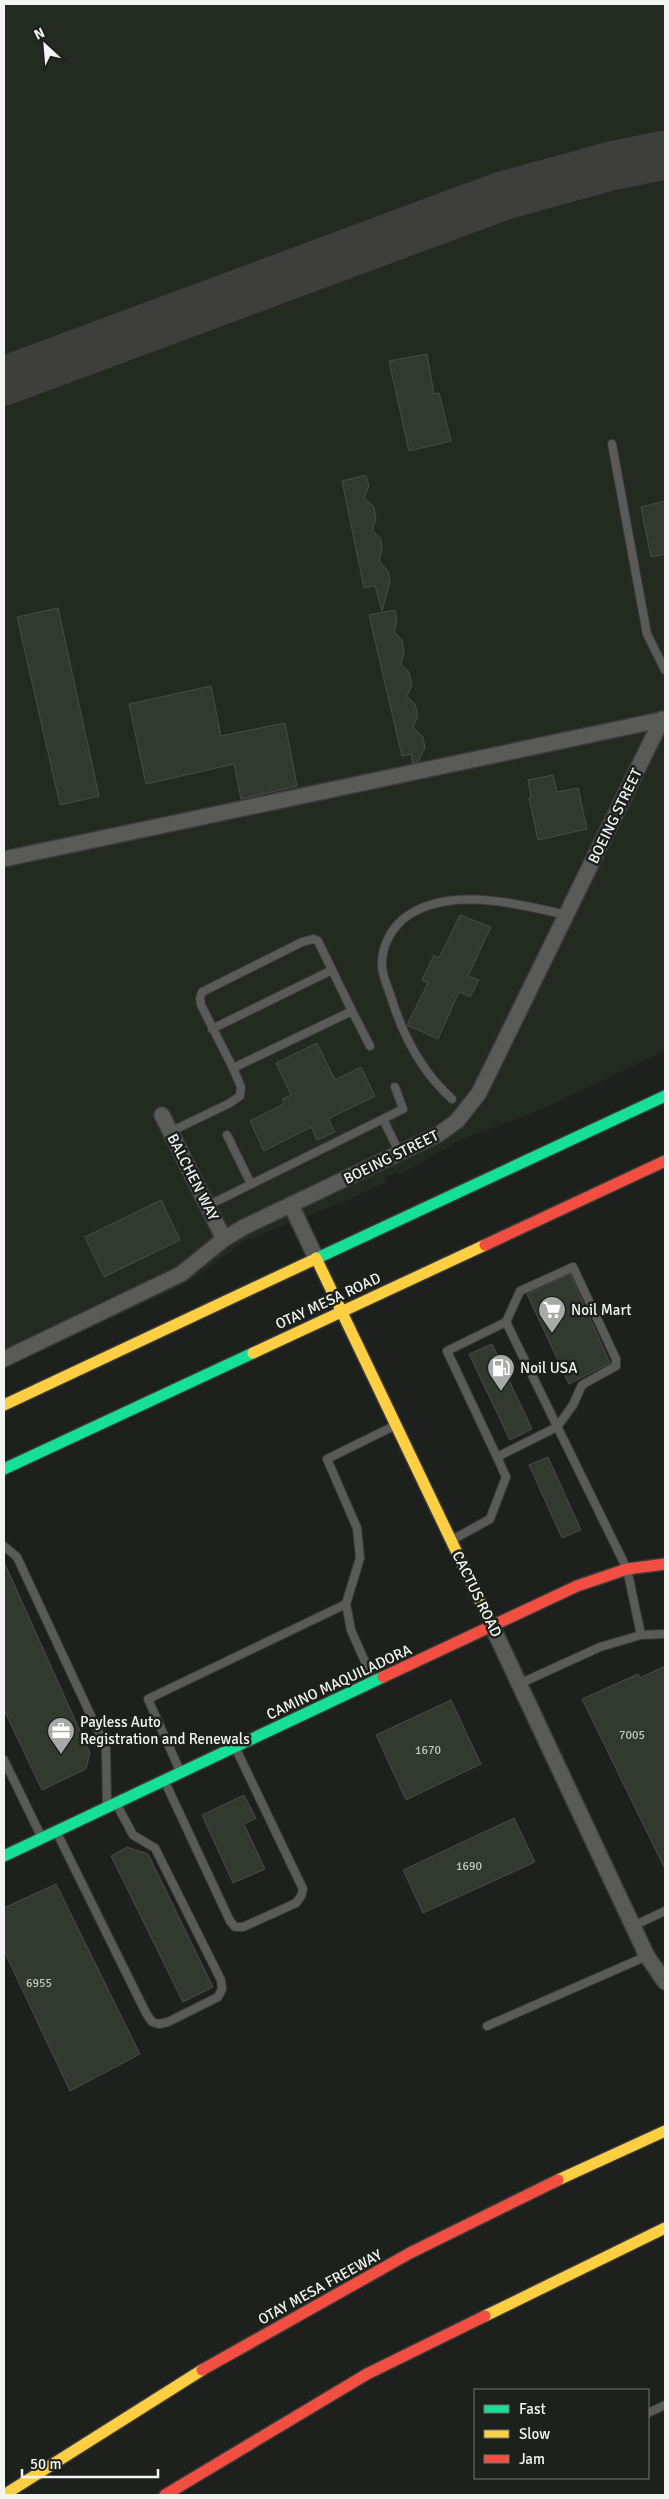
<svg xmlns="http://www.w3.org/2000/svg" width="669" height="2499" font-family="Signika,sans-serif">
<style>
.built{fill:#232a20}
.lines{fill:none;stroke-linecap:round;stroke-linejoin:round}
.taxiway{stroke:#3e3f3d;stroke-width:49}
.building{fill:#323a2f;stroke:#4b4c4a}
.lane-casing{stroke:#3a3c3a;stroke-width:10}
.street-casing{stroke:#3a3c3a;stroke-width:18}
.fast-casing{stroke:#3a3c3a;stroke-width:14}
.slow-casing{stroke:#3a3c3a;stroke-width:14}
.jam-casing{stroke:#3a3c3a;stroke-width:14}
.lane{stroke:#5a5b58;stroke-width:8}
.street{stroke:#5a5b58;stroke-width:15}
.fast{stroke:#16e098;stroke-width:11}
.slow{stroke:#ffcf43;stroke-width:11}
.jam{stroke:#f24e42;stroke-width:11}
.labels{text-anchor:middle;stroke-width:5;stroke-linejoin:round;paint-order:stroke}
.number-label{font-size:12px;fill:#c3c6c1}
.street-label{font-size:15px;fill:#f3f5f2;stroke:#1d211c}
.poi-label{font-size:15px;fill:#f3f5f2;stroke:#1d211c;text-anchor:start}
</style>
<rect width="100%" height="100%" fill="#1e201d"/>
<path class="built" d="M4 4H665V1051L540 1110 458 1141 400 1175 397 1172 385 1178 386 1182 348 1200 243 1242 204 1272 178 1287 4 1369Z"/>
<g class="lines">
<path class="taxiway" d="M4 381 502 196 611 166 665 155"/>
</g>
<g class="building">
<path d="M427 354 434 394 439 393 451 441 409 451 389 361Z"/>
<path d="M366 475 369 486 364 498 374 507 376 519 372 530 381 539 382 550 379 561 388 571 390 582 382 611 375 586 364 588 342 481Z"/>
<path d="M665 501V554L651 557 641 507Z"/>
<path d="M58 608 99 796 60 805 17 617Z"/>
<path d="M395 610 397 620 394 632 402 640 404 652 401 664 409 672 412 685 407 696 415 704 418 716 413 728 423 737 425 748 418 762 413 763 411 754 402 756 369 615Z"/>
<path d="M211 686 221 736 285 723 297 786 241 799 234 764 146 784 129 704Z"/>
<path d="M553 775 557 792 578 788 587 829 538 840 529 798 531 797 528 780Z"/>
<path d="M460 915 491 927 468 976 479 980 470 997 459 992 438 1039 407 1025 428 983 422 980 434 955 439 958Z"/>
<path d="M317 1043 335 1080 361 1067 375 1096 328 1119 335 1132 317 1140 311 1127 264 1151 250 1121 284 1104 282 1099 291 1095 276 1063Z"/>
<path d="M161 1200 180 1240 104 1277 85 1237Z"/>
<path d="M570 1274 610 1363 569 1384 527 1294Z"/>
<path d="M492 1344 532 1429 510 1440 469 1354Z"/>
<path d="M548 1457 581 1530 562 1538 529 1465Z"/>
<path d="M4 1562 90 1753 86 1769 42 1790 4 1710Z"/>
<path d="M665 1666V1869L582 1699 638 1674 640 1678Z"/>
<path d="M451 1700 481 1764 406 1800 376 1735Z"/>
<path d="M244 1795 256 1818 244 1824 265 1869 233 1883 202 1815Z"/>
<path d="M514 1818 535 1862 423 1913 403 1870Z"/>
<path d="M127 1847 148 1854 213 1987 183 2002 111 1856Z"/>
<path d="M56 1884 140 2054 70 2091 4 1951V1908Z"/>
</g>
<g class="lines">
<defs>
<g id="lane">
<path d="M612 444 647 634 665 670"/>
<path d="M212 1029 332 970"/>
<path d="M233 1068 201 1005 200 998 202 992 302 942 314 939 318 941 352 1011"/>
<path d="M452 1099C422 1072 404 1038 392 1000 389 990 383 978 382 967 381 949 389 932 402 920 445 884 517 904 567 915"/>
<path d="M383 1119 403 1109 395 1087"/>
<path d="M170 1132 230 1103 240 1096 241 1087 233 1068 352 1011 370 1046"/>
<path d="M227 1135 251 1184"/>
<path d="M207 1206 383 1119 400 1154"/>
<path d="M506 1322 520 1291 573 1267 616 1359V1366L582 1385 573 1405 557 1427 497 1457 447 1351 506 1322 627 1569 641 1635 600 1647 519 1684"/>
<path d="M452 1540 490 1519 506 1477 497 1457"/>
<path d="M4 1546 17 1557 106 1748 107 1805"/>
<path d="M641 1635 665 1634"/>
<path d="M373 1680 351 1630 346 1604 360 1558 357 1528 327 1459 394 1426"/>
<path d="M4 1760 41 1836"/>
<path d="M180 1771 148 1699 346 1604"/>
<path d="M165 1782 230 1921 235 1927H243L296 1903 301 1896 303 1889 236 1749"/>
<path d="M57 1833 146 2013 152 2022 159 2024 168 2022 218 1997 222 1989 221 1980 155 1848 133 1835 117 1805"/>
<path d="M633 1926 665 1911"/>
<path d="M487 2026 647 1956"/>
<path d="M648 2413 665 2405"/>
</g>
<g id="street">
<path d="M4 859 665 719"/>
<path d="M162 1115 224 1239"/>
<path d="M291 1205 316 1258"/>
<path d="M4 1359 181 1274 224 1239 244 1227 439 1134 457 1121 479 1093 662 719"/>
<path d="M492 1626 647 1956 665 1982"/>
</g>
<g id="fast">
<path d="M311 1261 665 1096"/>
<path d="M4 1469 253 1353"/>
<path d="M4 1856 383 1677"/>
</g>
<g id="slow">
<path d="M316 1258 492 1626"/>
<path d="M253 1353 485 1245"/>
<path d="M4 1405 311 1261"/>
<path d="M558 2180 665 2131"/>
<path d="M485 2316 665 2228"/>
<path d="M4 2495 202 2370"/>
</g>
<g id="jam">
<path d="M485 1245 665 1161"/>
<path d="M383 1677 577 1586 627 1569 665 1564"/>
<path d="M202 2370 410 2253 558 2180"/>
<path d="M165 2495 367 2374 485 2316"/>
</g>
</defs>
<use href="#lane" class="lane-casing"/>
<use href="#street" class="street-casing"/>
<use href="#fast" class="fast-casing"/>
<use href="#slow" class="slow-casing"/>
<use href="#jam" class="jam-casing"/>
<use href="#lane" class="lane"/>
<use href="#street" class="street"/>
<use href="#fast" class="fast"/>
<use href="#slow" class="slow"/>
<use href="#jam" class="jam"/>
</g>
<defs>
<symbol id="supermarket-pin" viewBox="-11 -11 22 30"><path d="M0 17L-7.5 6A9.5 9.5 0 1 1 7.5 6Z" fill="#a8aaa7" stroke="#1d211c"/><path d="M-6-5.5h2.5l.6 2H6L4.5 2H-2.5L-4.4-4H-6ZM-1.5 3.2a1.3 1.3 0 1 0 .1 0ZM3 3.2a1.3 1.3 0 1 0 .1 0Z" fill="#fff"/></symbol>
<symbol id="fuel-pin" viewBox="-11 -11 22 30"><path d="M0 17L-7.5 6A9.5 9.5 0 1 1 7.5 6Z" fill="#a8aaa7" stroke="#1d211c"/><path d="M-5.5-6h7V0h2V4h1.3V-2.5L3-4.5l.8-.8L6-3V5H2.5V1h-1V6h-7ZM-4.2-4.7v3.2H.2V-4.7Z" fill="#fff"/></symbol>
<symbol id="office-pin" viewBox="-11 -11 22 30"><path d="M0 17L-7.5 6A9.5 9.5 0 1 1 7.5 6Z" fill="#a8aaa7" stroke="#1d211c"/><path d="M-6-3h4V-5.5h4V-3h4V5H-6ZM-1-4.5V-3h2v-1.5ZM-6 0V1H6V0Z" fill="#fff"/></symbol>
</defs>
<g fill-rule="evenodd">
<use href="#supermarket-pin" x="536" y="1294" width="32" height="43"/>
<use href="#fuel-pin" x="485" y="1352" width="32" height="43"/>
<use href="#office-pin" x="45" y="1715" width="32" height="43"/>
</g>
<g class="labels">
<g class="number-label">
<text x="632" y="1739">7005</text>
<text x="428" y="1754">1670</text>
<text x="469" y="1870">1690</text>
<text x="39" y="1987">6955</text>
</g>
<g class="street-label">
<text transform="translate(615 816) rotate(-64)" y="5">BOEING STREET</text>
<text transform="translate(391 1157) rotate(-26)" y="5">BOEING STREET</text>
<text transform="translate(193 1177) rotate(63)" y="5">BALCHEN WAY</text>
<text transform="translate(328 1301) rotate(-25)" y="5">OTAY MESA ROAD</text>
<text transform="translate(477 1594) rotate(64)" y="5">CACTUS ROAD</text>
<text transform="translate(339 1682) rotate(-25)" y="5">CAMINO MAQUILADORA</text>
<text transform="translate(320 2287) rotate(-29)" y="5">OTAY MESA FREEWAY</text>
</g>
<g class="poi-label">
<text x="571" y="1315">Noil Mart</text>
<text x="520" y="1373">Noil USA</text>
<text x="80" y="1727">Payless Auto<tspan x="80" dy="17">Registration and Renewals</tspan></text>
</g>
</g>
<rect width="669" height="2499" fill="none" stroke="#f3f5f2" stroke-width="10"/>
<rect x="474" y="2389" width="175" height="90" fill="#1d211c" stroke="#737672"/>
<rect x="484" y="2405" width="25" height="8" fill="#16e098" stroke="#737672"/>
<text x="519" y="2414" font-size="15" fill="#f3f5f2">Fast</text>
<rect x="484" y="2430" width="25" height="8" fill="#ffcf43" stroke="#737672"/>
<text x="519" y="2439" font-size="15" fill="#f3f5f2">Slow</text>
<rect x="484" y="2455" width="25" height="8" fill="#f24e42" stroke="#737672"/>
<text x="519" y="2464" font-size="15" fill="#f3f5f2">Jam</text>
<g transform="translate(45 45) rotate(334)" stroke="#1d211c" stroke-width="4" paint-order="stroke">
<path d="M0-4L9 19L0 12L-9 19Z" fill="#f3f5f2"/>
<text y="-8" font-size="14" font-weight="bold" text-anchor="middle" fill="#f3f5f2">N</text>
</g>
<path d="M22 2469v8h136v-8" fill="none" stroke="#f3f5f2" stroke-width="2.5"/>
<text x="30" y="2469" font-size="15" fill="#f3f5f2" stroke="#1d211c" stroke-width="4" paint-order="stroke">50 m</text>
</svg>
